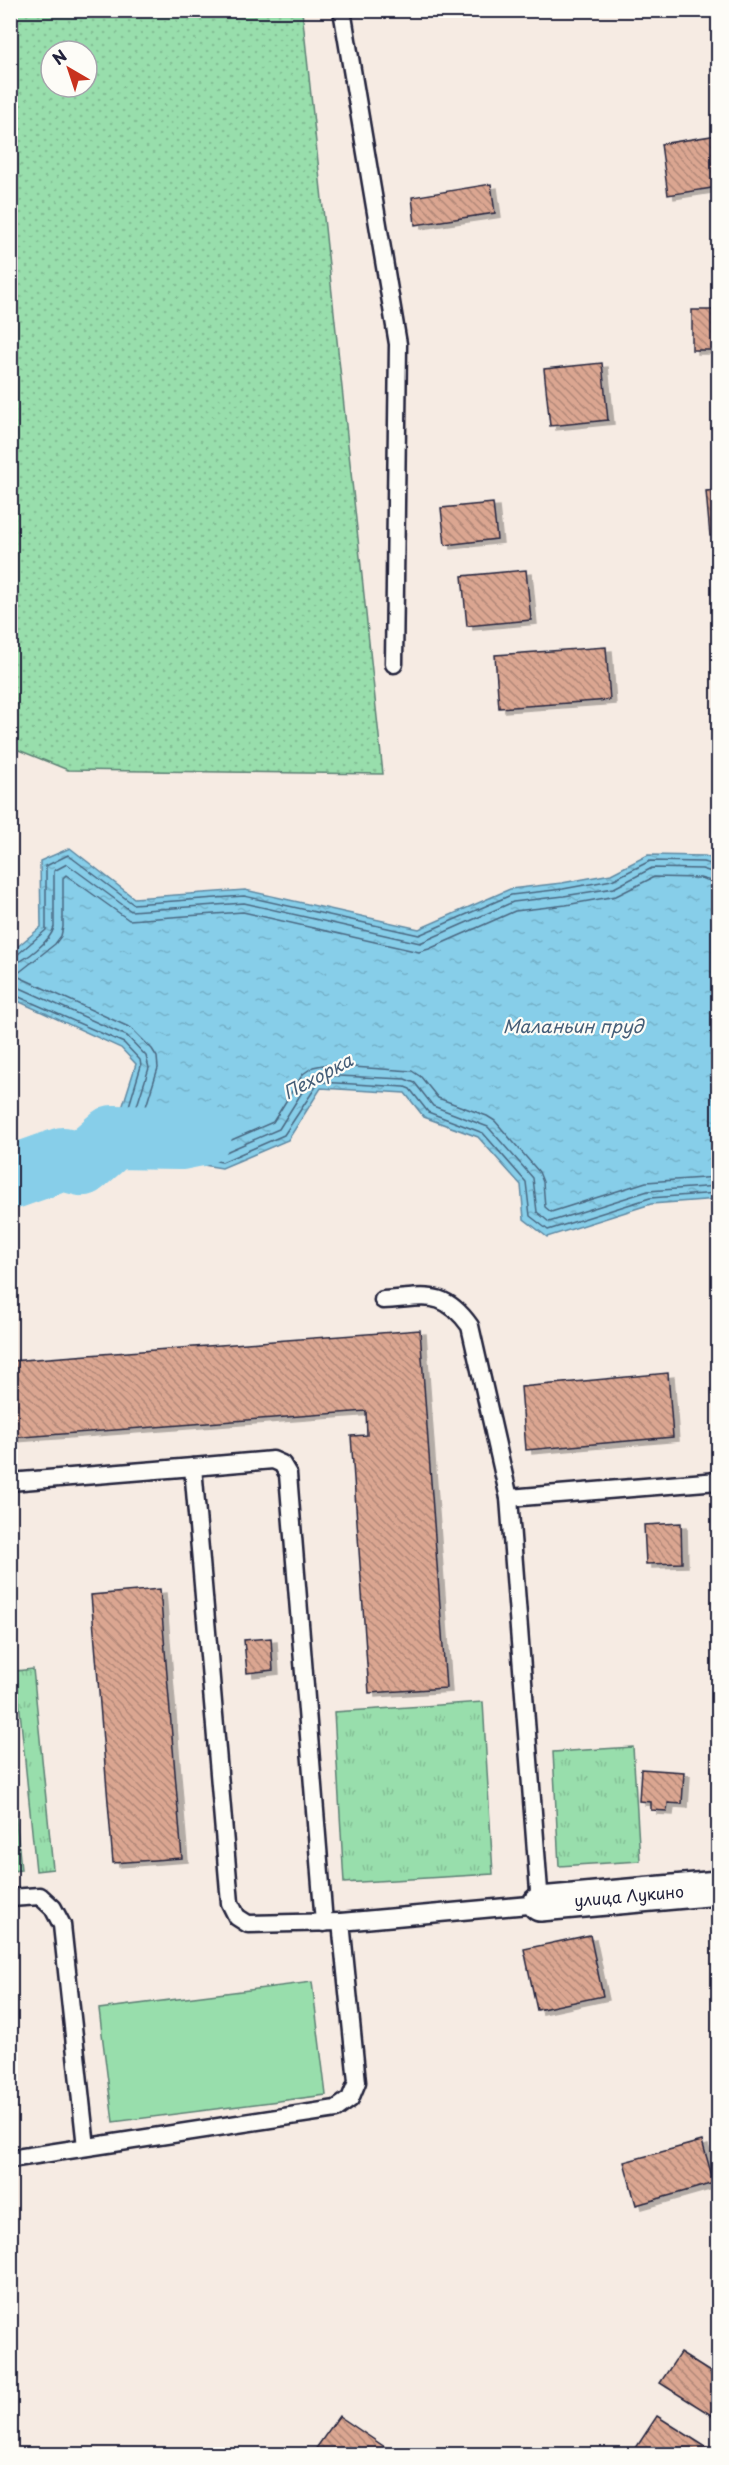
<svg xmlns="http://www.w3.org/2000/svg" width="729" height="2465" font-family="'Playpen Sans',sans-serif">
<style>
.grass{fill:url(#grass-dots);stroke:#5d8074;stroke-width:1.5;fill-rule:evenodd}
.park{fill:url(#park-tufts);stroke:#5d8074;stroke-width:1.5}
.pitch{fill:#98deac;stroke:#5d8074;stroke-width:1.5}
.water{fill:url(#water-ripples);stroke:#5f89a3;stroke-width:1.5}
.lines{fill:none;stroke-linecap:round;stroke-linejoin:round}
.shore{stroke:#4a6781;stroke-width:1.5}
.river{stroke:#87cee9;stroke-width:64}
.building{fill:url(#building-back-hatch);stroke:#22223b;stroke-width:1.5;filter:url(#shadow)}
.lane-casing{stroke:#22223b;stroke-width:21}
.street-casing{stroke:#22223b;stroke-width:38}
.lane{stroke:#fdfcf7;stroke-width:16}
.street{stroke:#fdfcf7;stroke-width:33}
.labels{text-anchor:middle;stroke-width:4.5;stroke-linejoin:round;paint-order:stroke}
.street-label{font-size:16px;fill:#22223b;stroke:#fdfcf7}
.water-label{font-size:18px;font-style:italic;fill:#455e78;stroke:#fdfcf7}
</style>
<defs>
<pattern id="grass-dots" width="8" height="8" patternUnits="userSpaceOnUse" patternTransform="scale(1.5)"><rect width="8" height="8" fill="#98deac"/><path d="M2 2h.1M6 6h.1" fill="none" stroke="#83be95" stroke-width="1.8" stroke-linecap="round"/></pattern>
<pattern id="park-tufts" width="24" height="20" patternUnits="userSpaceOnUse" patternTransform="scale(1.5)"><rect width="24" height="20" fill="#98deac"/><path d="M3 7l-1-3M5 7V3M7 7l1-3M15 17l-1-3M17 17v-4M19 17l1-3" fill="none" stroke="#83be95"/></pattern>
<pattern id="water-ripples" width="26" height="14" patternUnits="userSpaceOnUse" patternTransform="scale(1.5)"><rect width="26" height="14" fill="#87cee9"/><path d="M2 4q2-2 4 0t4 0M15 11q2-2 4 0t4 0" fill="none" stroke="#74b1c9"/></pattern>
<pattern id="building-back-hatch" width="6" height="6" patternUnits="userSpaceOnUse" patternTransform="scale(1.5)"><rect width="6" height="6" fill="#dba691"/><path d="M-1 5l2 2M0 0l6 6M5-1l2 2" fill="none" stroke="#b18778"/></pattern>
<filter id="shadow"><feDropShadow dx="6" dy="4" stdDeviation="0" flood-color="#0004"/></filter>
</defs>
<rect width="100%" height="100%" fill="#f6ebe3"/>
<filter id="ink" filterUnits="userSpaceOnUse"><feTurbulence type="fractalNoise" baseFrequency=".0167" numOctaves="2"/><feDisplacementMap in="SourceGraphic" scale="12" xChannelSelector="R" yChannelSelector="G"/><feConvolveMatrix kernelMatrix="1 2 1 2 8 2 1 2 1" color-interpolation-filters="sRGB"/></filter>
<g filter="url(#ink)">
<path class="grass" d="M10 11H302L383 774 68 770 11 747ZM51 51H87V87H51Z"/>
<g class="park">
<path d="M33 1669 53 1869 36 1871 16 1671Z"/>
<path d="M483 1702 493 1874 344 1883 334 1712Z"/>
<path d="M633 1747 640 1861 559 1866 553 1752Z"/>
<path d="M11 1762 21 1870 11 1871H10Z"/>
</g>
<path class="pitch" d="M312 1982 326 2095 113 2122 99 2009Z"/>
<path class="water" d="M70 848 134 898 245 890 419 929 510 889 562 883 611 874 648 855 705 856 718 861V1199L651 1204 547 1237 524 1219 521 1185 478 1137 424 1117 405 1093 321 1088 288 1140 222 1168 122 1152 113 1137 136 1064 121 1048 11 998V952L41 927 40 861Z"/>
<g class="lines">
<g class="shore">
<path d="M718 883 700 878 654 877 616 896 566 905 515 911 429 949 419 952 243 912 129 920 66 875 63 878V927L61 936 55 944 17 974 19 977 131 1028 152 1049 157 1057 158 1068 139 1129 141 1132 220 1145 273 1122 303 1074 313 1067 323 1065 412 1071 421 1077 438 1098 487 1116 495 1121 539 1172 543 1182 545 1207 551 1212 646 1182 718 1177"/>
<path d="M10 956 17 955 46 930V866L68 855 133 904 244 896 419 935 511 895 563 889 612 880 650 861 703 862 718 866"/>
<path d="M10 964C25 963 51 940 54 927V871L67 864 131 911 244 903 420 943 513 902 564 896 614 888 652 868 702 869 718 874"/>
<path d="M10 985 18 987 127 1036 146 1056 149 1068 128 1134 131 1139 221 1154 279 1129 309 1081 316 1075 405 1079 415 1083 433 1106 488 1127 533 1178 537 1212 549 1222 648 1191 718 1186"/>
<path d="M10 993 124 1043 140 1060 141 1066 120 1136 126 1146 222 1162 284 1135 319 1082 405 1087 410 1089 428 1112 483 1133 526 1182 530 1216 548 1230 650 1198 718 1193"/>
</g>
<path class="river" d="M10 1178 63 1159 82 1164 113 1137 180 1138 200 1134"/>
</g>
<g class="building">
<path d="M718 135V187L668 195 661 144Z"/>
<path d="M491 184 495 213 415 225 412 197Z"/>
<rect x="692" y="310" width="26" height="40"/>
<path d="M602 363 608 420 550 426 544 369Z"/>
<path d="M718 490V535L710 536 706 491Z"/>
<path d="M493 503 497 539 445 545 441 508Z"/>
<path d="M526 570 531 620 467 626 462 576Z"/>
<path d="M606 647 610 700 499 708 495 655Z"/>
<path d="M420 1330 446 1688 369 1693 351 1436 367 1435 366 1411 10 1438V1361Z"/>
<path d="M668 1373 673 1437 526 1450 521 1387Z"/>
<path d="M681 1523 682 1563 646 1564 644 1525Z"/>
<path d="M160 1589 182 1858 113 1863 91 1595Z"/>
<path d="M271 1638 273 1670 247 1673 244 1640Z"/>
<path d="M641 1769 684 1772 682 1804 668 1803 667 1811 651 1810V1802L639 1801Z"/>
<path d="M590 1935 603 1996 537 2010 524 1949Z"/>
<path d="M702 2141 714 2183 636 2205 624 2162Z"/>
<path d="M680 2353 718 2377V2414L716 2418 660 2383Z"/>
<path d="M339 2416 395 2454H312Z"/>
<path d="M657 2416 717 2454H632Z"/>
</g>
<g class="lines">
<defs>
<g id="lane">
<path d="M342 10 398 344 394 664"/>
<path d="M193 1467 273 1460 282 1464 288 1474 324 1923"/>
<path d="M10 1482 193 1467 230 1903 237 1917 248 1924 341 1922"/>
<path d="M509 1498 718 1481"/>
<path d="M10 1898 40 1896 53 1908 62 1925 86 2147"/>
<path d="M10 2159 336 2109 350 2099 357 2082 341 1922 540 1904 509 1498 470 1326C443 1288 425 1298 383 1300"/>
</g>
<path id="street" d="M540 1904 718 1888"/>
</defs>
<use href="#lane" class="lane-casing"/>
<use href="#street" class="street-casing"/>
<use href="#lane" class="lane"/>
<use href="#street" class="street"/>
</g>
</g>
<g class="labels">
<g class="street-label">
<text transform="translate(629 1896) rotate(-5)" y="6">улица Лукино</text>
</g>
<g class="water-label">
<text x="573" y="1033">Маланьин пруд</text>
<text transform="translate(318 1077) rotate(-28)" y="6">Пехорка</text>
</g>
</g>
<rect width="729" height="2465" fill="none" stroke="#fdfcf7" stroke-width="36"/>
<rect x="18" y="18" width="693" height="2429" fill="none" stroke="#22223b" stroke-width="2" filter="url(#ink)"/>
<g transform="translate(69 69) rotate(321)"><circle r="28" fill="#fdfcf7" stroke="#a5a5ac" stroke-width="1.5"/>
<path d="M0-4.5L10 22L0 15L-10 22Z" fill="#c8321e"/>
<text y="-9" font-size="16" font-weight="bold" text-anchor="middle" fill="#22223b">N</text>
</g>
</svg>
